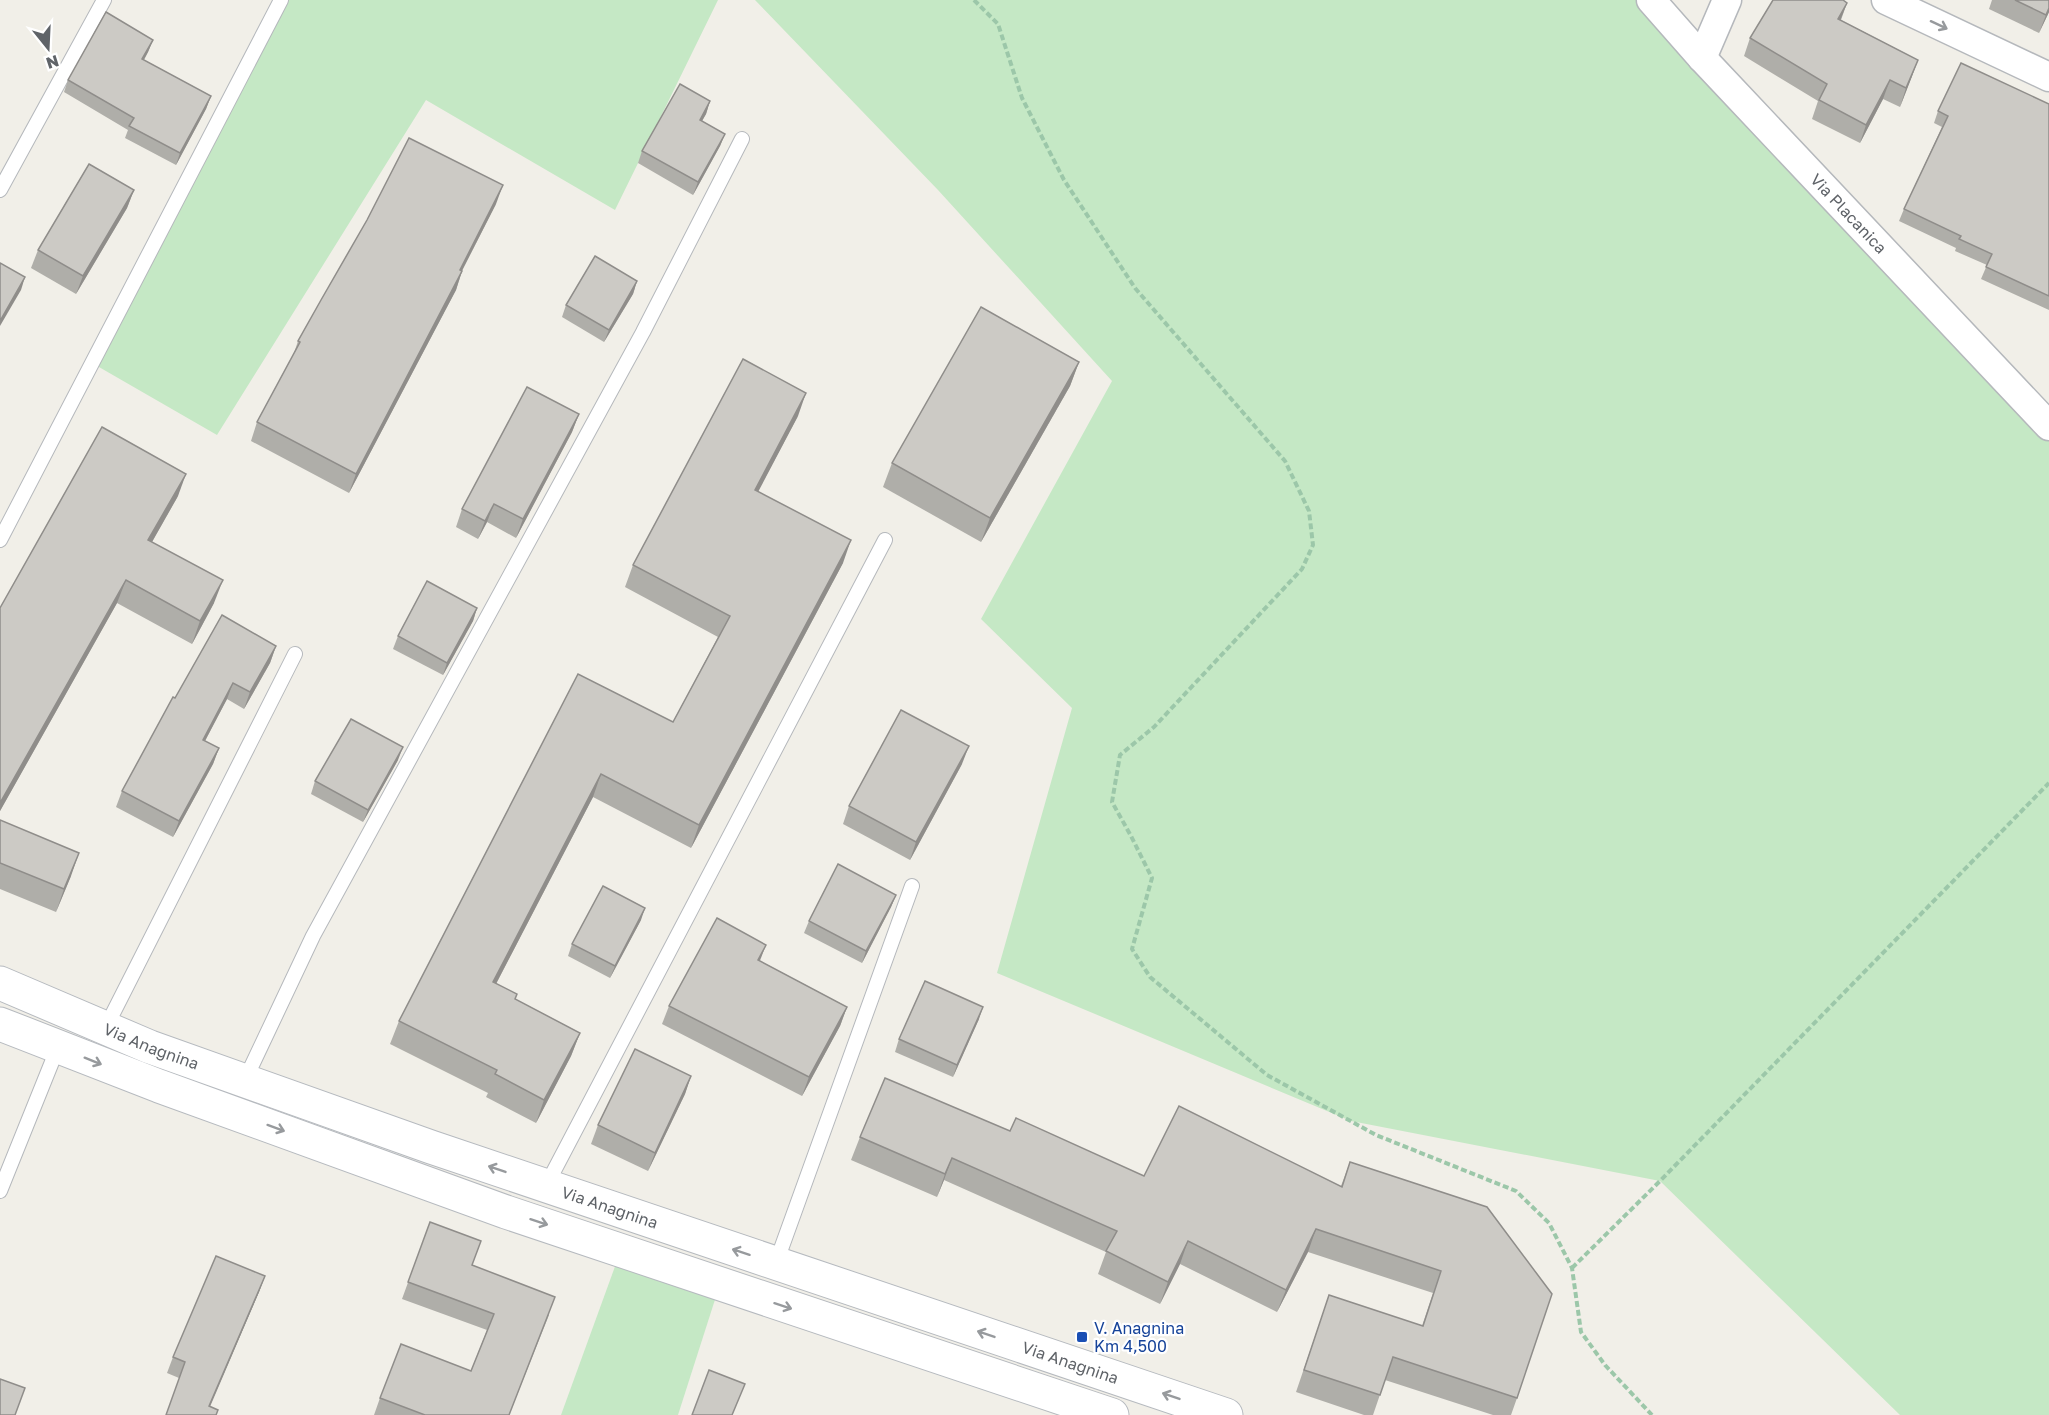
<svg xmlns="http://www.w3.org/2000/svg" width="2049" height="1415" font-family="'Golos Text',sans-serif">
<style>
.green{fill:#c5e8c5}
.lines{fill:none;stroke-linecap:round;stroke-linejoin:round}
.service-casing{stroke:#b5b8bc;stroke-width:16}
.minor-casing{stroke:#b5b8bc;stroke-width:31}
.secondary-casing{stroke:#b6babf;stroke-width:35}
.path{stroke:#9cc7a9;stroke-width:4;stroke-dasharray:6 3;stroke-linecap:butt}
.service{stroke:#fff;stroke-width:14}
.minor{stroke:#fff;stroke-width:28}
.secondary{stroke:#fff;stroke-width:33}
.wall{fill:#afaea9}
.shaded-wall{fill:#8f8d8a}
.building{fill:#cccac5;stroke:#8f8d8a;stroke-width:1.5}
.oneway{stroke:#979a9d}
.transit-dot{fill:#1a4fb4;stroke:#fff;stroke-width:2}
.labels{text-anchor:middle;stroke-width:4.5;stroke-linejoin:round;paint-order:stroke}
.street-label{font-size:16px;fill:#5f6368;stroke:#fff}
.transit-label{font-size:16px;fill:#164399;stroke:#fff;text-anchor:start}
</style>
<rect width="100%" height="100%" fill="#f1efe8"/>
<g class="green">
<path d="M281 0H718L615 210 426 100 217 435 92 363Z"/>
<path d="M755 0H1651L2049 426V1415H1900L1660 1181 1351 1121 997 973 1072 708 981 619 1112 381 938 190Z"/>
<path d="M621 1250 720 1284 678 1415H561Z"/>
</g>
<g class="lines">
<defs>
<g id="service">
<path d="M0 190 104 0"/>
<path d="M0 540 281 0"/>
<path d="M105 1029 295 654"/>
<path d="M245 1080 313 936 643 332 742 139"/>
<path d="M546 1186 885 540"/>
<path d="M0 1191 58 1047"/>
<path d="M776 1263 912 886"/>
</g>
<g id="minor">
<path id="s1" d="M1651 0 1702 58 2049 426"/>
<path d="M1886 0 2049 77"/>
<path d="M1702 58 1727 0"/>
</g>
<g id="secondary">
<path id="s2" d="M0 983 150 1047 431 1147 1226 1415"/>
<path d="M0 1024 159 1086 506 1212 1112 1415"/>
</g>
</defs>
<use href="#service" class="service-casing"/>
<use href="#minor" class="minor-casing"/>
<use href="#secondary" class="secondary-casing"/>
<g class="path">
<path d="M974 0 998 24 1022 98 1064 180 1135 288 1285 461 1309 511 1313 545 1302 569 1154 727 1120 755 1112 802 1131 836 1152 878 1132 949 1150 977 1267 1075 1376 1135 1516 1191 1549 1223 1572 1268 1581 1332 1605 1365 1652 1415"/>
<path d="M1572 1268 1660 1181 2049 783"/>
</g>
<use href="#service" class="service"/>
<use href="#minor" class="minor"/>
<use href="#secondary" class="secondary"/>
</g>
<g class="wall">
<path d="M1992 0H2049V12L2039 33 1989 9Z"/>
<path d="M1847 3 1841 20 1918 60 1900 107 1883 99 1860 143 1812 119 1818 101 1744 56 1750 38Z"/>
<path d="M153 40 148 52 144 60 211 96 206 109 176 165 125 138 128 130 64 92 68 80Z"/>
<path d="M710 101 706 114 702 121 725 134 720 146 693 195 638 163 642 151Z"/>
<path d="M2049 104V310L1981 279 1987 265 1955 251 1956 248 1899 221 1904 209 1942 127 1934 123 1938 111Z"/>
<path d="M134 190 127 208 76 294 31 268 38 250Z"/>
<path d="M496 204 462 271 456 290 349 493 251 441 257 422 293 356 298 341Z"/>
<path d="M637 281 633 294 604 342 562 317 566 305Z"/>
<path d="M1079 362 1070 386 981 542 883 487 892 463Z"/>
<path d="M579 414 572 432 516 538 487 522 478 539 456 527 462 509Z"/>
<path d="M798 416 758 491 843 563 691 848 593 797 496 984 515 999 580 1033 571 1056 536 1123 486 1097 488 1093 390 1044 399 1021 578 674 673 722 718 637 625 587 633 565Z"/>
<path d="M178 496 152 542 214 603 192 644 117 603 0 811V608Z"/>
<path d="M477 608 473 621 443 675 393 649 398 636Z"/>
<path d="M276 646 270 663 244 709 227 699 205 741 219 748 213 764 173 837 116 807 122 791 175 698Z"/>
<path d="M398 760 363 822 311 794 315 781Z"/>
<path d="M962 764 910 860 843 824 849 806Z"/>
<path d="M0 820 71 876 56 912 0 889Z"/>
<path d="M896 895 891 907 862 963 804 933 809 921Z"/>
<path d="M641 920 610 978 568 956 572 944Z"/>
<path d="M760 961 847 1007 840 1026 802 1096 662 1024 669 1006Z"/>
<path d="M979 1019 953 1077 895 1052 899 1039Z"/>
<path d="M691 1076 685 1094 648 1171 591 1144 598 1125Z"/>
<path d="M1010 1131 1144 1176 1341 1186 1350 1162 1487 1207 1517 1398 1511 1415H1493L1385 1380 1373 1415H1364L1296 1392 1329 1295 1422 1326 1433 1293 1308 1252 1277 1312 1180 1264 1160 1304 1098 1274 1106 1252 944 1180 937 1197 851 1160 860 1137Z"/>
<path d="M430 1222 472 1265 549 1315 509 1415H374L380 1398 471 1371 487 1330 402 1299Z"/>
<path d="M265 1276 259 1292 210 1407 179 1378 167 1373 173 1357Z"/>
</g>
<g class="shaded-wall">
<path d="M1847 3 1840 21 1838 19Z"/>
<path d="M2049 8V12L2039 33 2046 15Z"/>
<path d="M153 40 148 52 137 72 142 59Z"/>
<path d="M1918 60 1911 79 1900 107 1906 88Z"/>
<path d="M1890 80 1883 99 1860 143 1866 125Z"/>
<path d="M211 96 206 109 176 165 180 153Z"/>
<path d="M710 101 706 114 695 133 700 120Z"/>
<path d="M725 134 720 146 693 195 698 182Z"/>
<path d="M503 185 496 204 453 288 460 270Z"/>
<path d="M134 190 127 208 76 294 83 276Z"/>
<path d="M462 271 456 290 349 493 356 474Z"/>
<path d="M25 277 21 290 0 326V321Z"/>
<path d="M637 281 633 294 604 342 609 330Z"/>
<path d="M1079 362 1070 386 981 542 990 518Z"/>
<path d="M806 393 798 416 747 513 755 490Z"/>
<path d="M579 414 572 432 516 538 523 519Z"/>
<path d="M186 474 178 496 140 563 148 540Z"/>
<path d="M494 504 487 522 478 539 485 521Z"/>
<path d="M851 540 843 563 691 848 699 825Z"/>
<path d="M126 580 117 603 0 811V803Z"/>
<path d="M223 580 214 603 192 644 200 621Z"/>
<path d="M477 608 473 621 443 675 447 663Z"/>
<path d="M276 646 270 663 244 709 250 692Z"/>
<path d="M233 683 227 699 197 756 203 740Z"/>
<path d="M969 746 962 764 910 860 916 842Z"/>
<path d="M403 747 398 760 363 822 368 810Z"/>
<path d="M219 748 213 764 173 837 179 821Z"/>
<path d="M601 774 593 797 485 1005 493 982Z"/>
<path d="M79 853 71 876 56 912 64 889Z"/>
<path d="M896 895 891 907 862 963 866 951Z"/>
<path d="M645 908 641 920 610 978 615 966Z"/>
<path d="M766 945 759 963 758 960Z"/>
<path d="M847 1007 840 1026 802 1096 809 1077Z"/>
<path d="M983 1007 979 1019 953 1077 957 1065Z"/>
<path d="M580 1033 571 1056 536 1123 544 1100Z"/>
<path d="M691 1076 685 1094 648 1171 655 1153Z"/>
<path d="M952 1158 944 1180 937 1197 945 1174Z"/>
<path d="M1316 1229 1308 1252 1277 1312 1286 1290Z"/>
<path d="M1188 1241 1180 1264 1160 1304 1168 1282Z"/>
<path d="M265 1276 259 1292 206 1415 209 1406Z"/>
</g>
<g class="building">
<path d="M1773 0H1843L1847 3 1838 19 1918 60 1906 88 1890 80 1866 125 1819 100 1827 84 1750 38Z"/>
<path d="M2015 0H2049V8L2046 15Z"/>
<path d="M106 12 153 40 142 59 211 96 180 153 129 126 134 118 68 80Z"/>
<path d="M1961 63 2049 104V296L1986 267 1992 254 1959 239 1961 236 1904 209 1948 116 1938 111Z"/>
<path d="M680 84 710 101 700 120 725 134 698 182 642 151Z"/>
<path d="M409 138 503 185 460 270 462 271 356 474 257 422 300 342 298 341 321 300 367 220Z"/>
<path d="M89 164 134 190 83 276 38 250Z"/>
<path d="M595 256 637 281 609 330 566 305Z"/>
<path d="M0 263 25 277 0 321Z"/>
<path d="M981 307 1079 362 990 518 892 463Z"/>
<path d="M743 359 806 393 755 490 851 540 699 825 601 774 493 982 517 994 515 999 580 1033 544 1100 495 1074 497 1070 399 1021 578 674 673 722 730 616 633 565Z"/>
<path d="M527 387 579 414 523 519 494 504 485 521 462 509Z"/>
<path d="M102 427 186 474 148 540 223 580 200 621 126 580 0 803V608Z"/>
<path d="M427 581 477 608 447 663 398 636Z"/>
<path d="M222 615 276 646 250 692 233 683 203 740 219 748 179 821 122 791 173 697 175 698Z"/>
<path d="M901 710 969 746 916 842 849 806Z"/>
<path d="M351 719 403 747 368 810 315 781Z"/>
<path d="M0 820 79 853 64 889 0 863Z"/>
<path d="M838 864 896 895 866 951 809 921Z"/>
<path d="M603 886 645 908 615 966 572 944Z"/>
<path d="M717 918 766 945 758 960 847 1007 809 1077 669 1006Z"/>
<path d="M925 981 983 1007 957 1065 899 1039Z"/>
<path d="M635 1049 691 1076 655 1153 598 1125Z"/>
<path d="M885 1078 1010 1131 1016 1118 1144 1176 1179 1106 1342 1187 1350 1162 1487 1207 1552 1294 1517 1398 1393 1357 1380 1395 1304 1370 1329 1295 1423 1326 1441 1271 1316 1229 1286 1290 1188 1241 1168 1282 1106 1251 1117 1231 952 1158 945 1174 860 1137Z"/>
<path d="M430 1222 481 1241 472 1265 555 1297 509 1415H425L380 1398 401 1344 471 1371 494 1314 408 1282Z"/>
<path d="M216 1256 265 1276 209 1406 218 1410 216 1415H166L185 1362 173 1357Z"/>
<path d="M709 1370 745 1384 732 1415H692Z"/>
<path d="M0 1379 25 1388 15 1415H0Z"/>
</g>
<defs><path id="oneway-shaft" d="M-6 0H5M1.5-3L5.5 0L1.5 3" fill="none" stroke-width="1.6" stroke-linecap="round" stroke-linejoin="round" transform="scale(1.5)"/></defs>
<g class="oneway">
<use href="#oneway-shaft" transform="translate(1939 25) rotate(25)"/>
<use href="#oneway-shaft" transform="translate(93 1061) rotate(22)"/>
<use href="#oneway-shaft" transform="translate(276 1128) rotate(20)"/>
<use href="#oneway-shaft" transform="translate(497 1169) rotate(-161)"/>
<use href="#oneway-shaft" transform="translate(539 1222) rotate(18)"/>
<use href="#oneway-shaft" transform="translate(741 1252) rotate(-162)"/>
<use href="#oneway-shaft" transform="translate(783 1306) rotate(18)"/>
<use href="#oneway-shaft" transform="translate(986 1334) rotate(-161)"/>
<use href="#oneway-shaft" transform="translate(1171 1396) rotate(-161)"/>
</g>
<rect class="transit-dot" x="1076" y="1331" width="12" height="12" rx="3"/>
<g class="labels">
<g class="street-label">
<text dy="6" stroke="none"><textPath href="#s1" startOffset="291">Via Placanica</textPath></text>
<text dy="6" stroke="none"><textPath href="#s2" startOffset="164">Via Anagnina</textPath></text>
<text dy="6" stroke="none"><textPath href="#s2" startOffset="650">Via Anagnina</textPath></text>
<text dy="6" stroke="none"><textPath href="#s2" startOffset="1136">Via Anagnina</textPath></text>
</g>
<g class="transit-label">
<text x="1094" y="1334">V. Anagnina<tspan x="1094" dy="18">Km 4,500</tspan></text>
</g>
</g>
<g transform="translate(48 48) rotate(162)" stroke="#ffffff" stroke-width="4.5" paint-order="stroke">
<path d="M0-4.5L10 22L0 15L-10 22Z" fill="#5f6368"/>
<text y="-9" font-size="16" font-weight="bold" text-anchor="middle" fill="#5f6368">N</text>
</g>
</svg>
